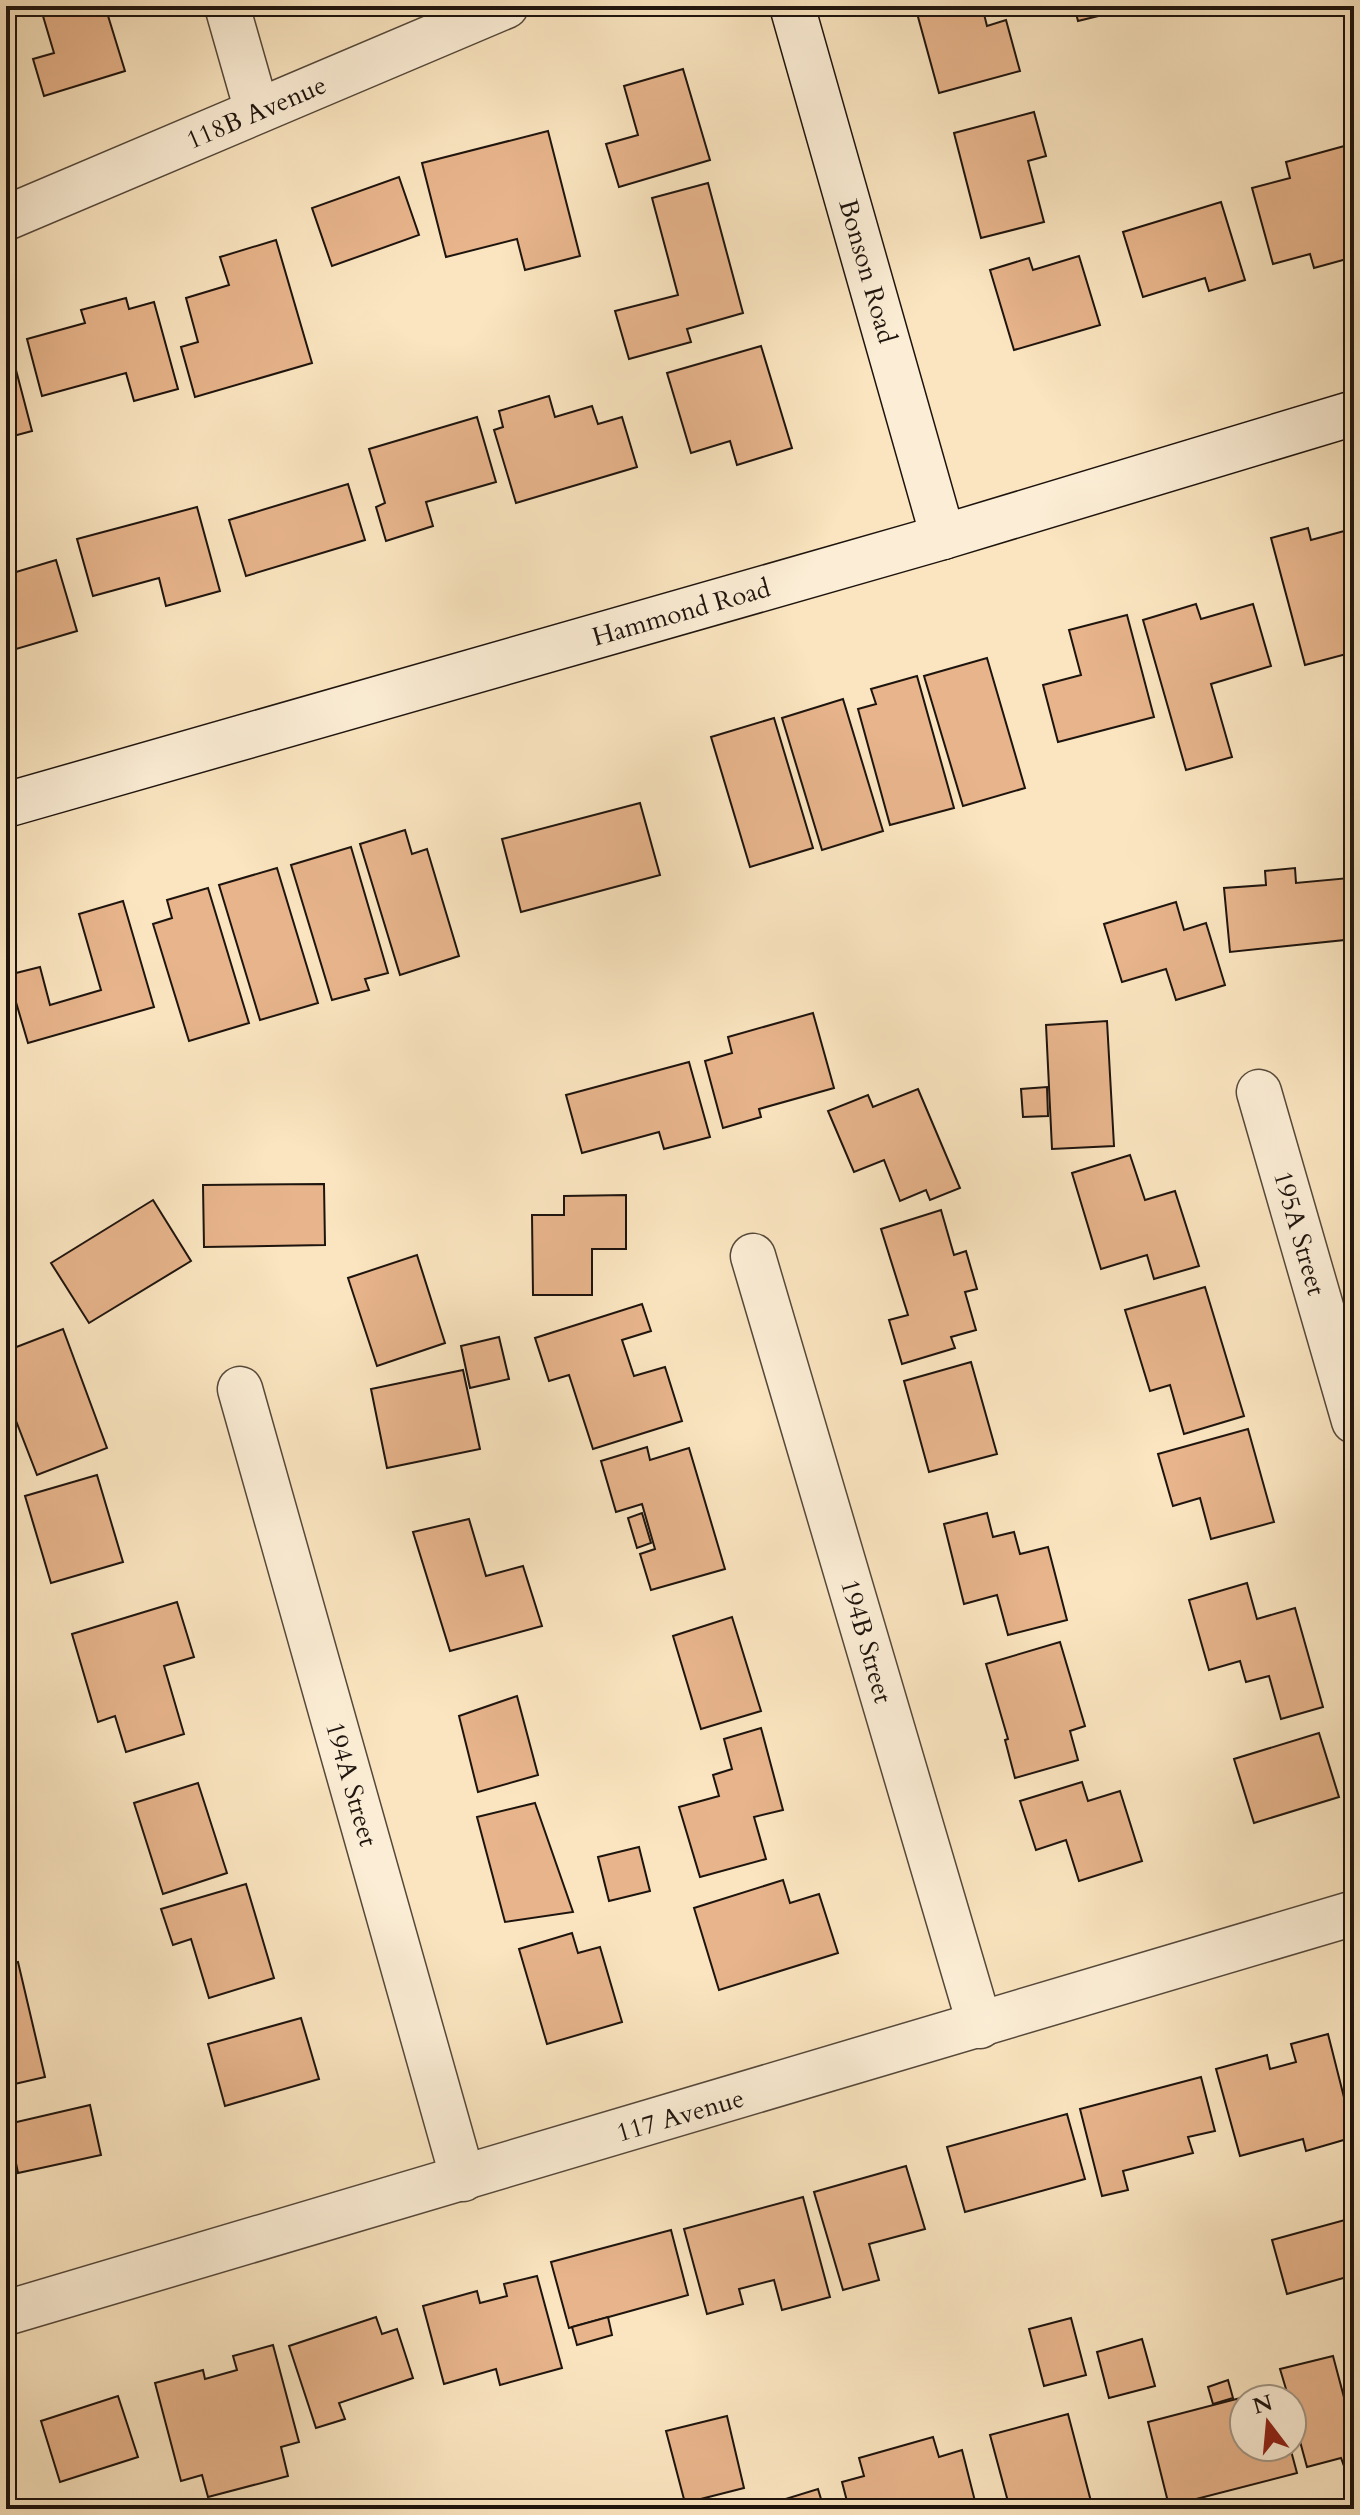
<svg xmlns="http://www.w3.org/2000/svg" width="1360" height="2515" font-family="Cardo,serif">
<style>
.building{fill:#e7b48b;stroke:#1e140e;stroke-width:2}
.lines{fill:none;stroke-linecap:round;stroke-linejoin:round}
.street-casing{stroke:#55483a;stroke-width:47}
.secondary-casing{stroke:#1e140e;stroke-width:47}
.street{stroke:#fceed6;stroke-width:44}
.secondary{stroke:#fceed6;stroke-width:44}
.labels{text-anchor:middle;stroke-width:6;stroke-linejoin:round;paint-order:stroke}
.street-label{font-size:26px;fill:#1e140e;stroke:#fceed6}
</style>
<rect width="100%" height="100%" fill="#fae5c0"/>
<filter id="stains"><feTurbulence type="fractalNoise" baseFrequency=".0025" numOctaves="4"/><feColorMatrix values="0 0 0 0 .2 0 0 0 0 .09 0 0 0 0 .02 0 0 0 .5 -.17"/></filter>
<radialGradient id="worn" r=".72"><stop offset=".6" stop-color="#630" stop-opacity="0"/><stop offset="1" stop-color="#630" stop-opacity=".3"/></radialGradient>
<g class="building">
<path d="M40 6H105L125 71 44 96 33 59 54 53Z"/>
<path d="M915 6H982L987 26 1006 20 1020 71 939 93Z"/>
<path d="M1074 6H1139L1078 21Z"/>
<path d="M683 69 710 160 619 187 606 144 638 135 624 86Z"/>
<path d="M1034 112 1046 156 1028 161 1044 222 981 238 954 133Z"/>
<path d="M548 131 580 256 525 270 517 239 446 257 422 163Z"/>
<path d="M1348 145 1354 166V257L1314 268 1310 254 1273 264 1252 188 1290 178 1286 162Z"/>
<path d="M399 177 419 235 332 266 312 208Z"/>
<path d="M708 183 743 313 687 329 691 342 629 359 615 311 678 295 652 198Z"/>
<path d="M1221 202 1245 280 1209 291 1205 278 1143 297 1123 232Z"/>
<path d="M276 240 312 363 195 397 181 347 198 342 186 298 229 285 220 257Z"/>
<path d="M1079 256 1100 325 1014 350 990 270 1029 258 1033 270Z"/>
<path d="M126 298 129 309 154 302 178 389 134 401 126 373 42 396 27 339 85 323 81 310Z"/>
<path d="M761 346 792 448 737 465 730 441 691 453 667 373Z"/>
<path d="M16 370 32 431 6 438V372Z"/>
<path d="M549 396 555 417 592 406 598 424 622 417 637 467 516 503 494 430 503 427 499 411Z"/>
<path d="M477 417 496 482 426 502 433 526 386 541 376 507 385 503 369 449Z"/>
<path d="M348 484 365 540 246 576 229 520Z"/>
<path d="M197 507 220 591 166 606 159 578 93 596 77 539Z"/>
<path d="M1308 528 1311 540 1348 530 1354 553V652L1305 665 1271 538Z"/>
<path d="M56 560 77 631 6 652V575Z"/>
<path d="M1196 604 1201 619 1253 604 1271 666 1211 684 1232 757 1186 770 1143 620Z"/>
<path d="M1127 615 1154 717 1058 742 1043 685 1081 675 1069 630Z"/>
<path d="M987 658 1025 788 963 806 924 676Z"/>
<path d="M917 676 954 808 890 825 858 709 876 704 871 689Z"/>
<path d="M843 699 883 831 822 850 782 718Z"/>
<path d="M774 718 813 848 750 867 711 737Z"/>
<path d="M640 803 660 875 521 912 502 839Z"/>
<path d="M405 830 412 854 427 849 459 956 400 975 360 844Z"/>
<path d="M351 847 388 973 365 979 369 990 332 1000 291 865Z"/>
<path d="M277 868 318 1003 260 1020 219 885Z"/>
<path d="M1295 868 1296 883 1349 878 1354 939 1230 952 1224 888 1266 885 1265 871Z"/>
<path d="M208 888 249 1023 189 1041 153 924 172 918 167 900Z"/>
<path d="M123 901 154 1007 28 1043 8 975 40 967 50 1005 101 990 79 914Z"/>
<path d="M1176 902 1184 930 1206 923 1225 985 1176 1000 1166 969 1122 982 1104 924Z"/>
<path d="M813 1013 834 1088 759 1109 761 1117 723 1128 705 1061 732 1053 728 1037Z"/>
<path d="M1107 1021 1114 1146 1052 1149 1046 1025Z"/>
<path d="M689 1062 710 1137 664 1149 659 1132 582 1153 566 1095Z"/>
<path d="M1047 1087 1048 1116 1023 1117 1021 1089Z"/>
<path d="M918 1089 960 1188 930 1200 926 1190 900 1201 884 1160 854 1172 828 1111 868 1095 873 1107Z"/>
<path d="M1130 1155 1145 1200 1175 1191 1199 1266 1154 1279 1147 1255 1101 1269 1072 1173Z"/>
<path d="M324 1184 325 1245 204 1247 203 1185Z"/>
<path d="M626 1195V1249H592V1295H533L532 1215H564V1196Z"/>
<path d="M153 1200 191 1261 89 1323 51 1263Z"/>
<path d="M941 1210 954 1255 966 1251 977 1289 965 1292 976 1330 951 1337 955 1348 902 1364 889 1320 908 1315 881 1229Z"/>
<path d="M417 1255 445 1343 377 1366 348 1278Z"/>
<path d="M1205 1287 1244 1416 1184 1434 1170 1385 1150 1391 1125 1310Z"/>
<path d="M642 1304 651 1331 622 1340 634 1376 665 1367 682 1421 593 1449 569 1375 549 1381 535 1338Z"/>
<path d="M63 1329 107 1448 37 1475 6 1395V1351Z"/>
<path d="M499 1337 509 1379 470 1388 461 1346Z"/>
<path d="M971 1362 997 1454 929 1472 904 1381Z"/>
<path d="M463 1370 480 1449 387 1468 371 1389Z"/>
<path d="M1248 1429 1274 1522 1211 1539 1200 1498 1173 1506 1158 1454Z"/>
<path d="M647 1447 650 1460 689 1448 725 1569 651 1590 640 1554 655 1549 642 1504 616 1512 601 1461Z"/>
<path d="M97 1475 123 1562 51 1583 25 1496Z"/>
<path d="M642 1513 651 1543 637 1548 628 1518Z"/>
<path d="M987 1513 993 1537 1014 1532 1020 1554 1048 1547 1067 1620 1008 1635 997 1595 964 1604 944 1524Z"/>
<path d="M469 1519 486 1576 523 1566 542 1626 450 1651 413 1532Z"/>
<path d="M1247 1583 1257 1619 1295 1608 1323 1707 1281 1719 1269 1676 1246 1682 1240 1661 1209 1670 1189 1600Z"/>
<path d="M177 1602 194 1657 164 1666 184 1734 126 1752 115 1716 98 1722 72 1634Z"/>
<path d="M732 1617 761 1711 701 1729 673 1636Z"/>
<path d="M1060 1642 1085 1726 1070 1731 1078 1760 1015 1778 1005 1740 1008 1739 986 1664Z"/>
<path d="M517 1696 538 1775 478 1792 459 1716Z"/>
<path d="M761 1728 783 1810 754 1817 766 1859 700 1877 679 1807 719 1796 713 1775 732 1769 724 1739Z"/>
<path d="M1319 1733 1339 1797 1254 1823 1234 1759Z"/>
<path d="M1082 1782 1088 1801 1120 1791 1142 1861 1079 1881 1066 1840 1036 1850 1020 1801Z"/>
<path d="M198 1783 227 1873 163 1894 134 1803Z"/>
<path d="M535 1803 573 1912 505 1922 477 1817Z"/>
<path d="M639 1847 650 1891 609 1901 598 1857Z"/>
<path d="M783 1880 790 1903 819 1894 838 1953 719 1990 694 1908Z"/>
<path d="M246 1884 274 1978 209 1998 191 1939 173 1945 161 1909Z"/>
<path d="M6 1914 13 1945 6 1946Z"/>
<path d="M572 1933 578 1953 600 1947 622 2022 547 2044 519 1949Z"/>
<path d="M18 1962 45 2077 6 2086V1965Z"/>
<path d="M301 2018 319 2079 225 2106 208 2044Z"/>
<path d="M1328 2034 1354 2137 1306 2151 1303 2139 1240 2156 1216 2069 1267 2055 1270 2069 1296 2062 1291 2044Z"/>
<path d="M1201 2077 1215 2131 1188 2137 1193 2153 1123 2171 1128 2190 1102 2196 1080 2109Z"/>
<path d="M90 2105 101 2155 18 2173 8 2124Z"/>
<path d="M1067 2114 1085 2179 965 2212 947 2147Z"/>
<path d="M906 2166 925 2229 869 2244 879 2280 843 2290 814 2192Z"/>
<path d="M803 2197 830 2297 782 2310 774 2280 739 2289 743 2304 707 2314 684 2229Z"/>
<path d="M1352 2218 1354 2275 1287 2294 1272 2240Z"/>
<path d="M671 2230 688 2295 569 2328 551 2262Z"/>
<path d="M537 2276 562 2368 500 2385 496 2369 444 2384 423 2306 477 2291 480 2303 507 2296 504 2284Z"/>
<path d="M376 2317 382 2334 397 2329 413 2378 339 2403 345 2419 316 2428 289 2346Z"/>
<path d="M608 2317 612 2335 577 2345 572 2327Z"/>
<path d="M1071 2318 1086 2375 1044 2386 1029 2329Z"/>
<path d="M1142 2339 1155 2386 1109 2398 1097 2352Z"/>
<path d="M273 2345 299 2442 281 2447 288 2476 208 2497 202 2475 181 2481 155 2383 203 2370 205 2379 237 2370 233 2356Z"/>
<path d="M1333 2356 1354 2435V2464L1344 2466 1341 2458 1307 2467 1292 2412V2399H1289L1280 2369Z"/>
<path d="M1228 2380 1233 2398 1213 2404 1208 2387Z"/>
<path d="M1275 2389 1278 2399H1244V2447H1290L1297 2473 1169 2506 1148 2422Z"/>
<path d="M118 2396 138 2457 60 2482 41 2421Z"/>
<path d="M1068 2414 1093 2509H1010L990 2435Z"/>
<path d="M727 2416 744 2488 685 2503 666 2431Z"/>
<path d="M933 2437 939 2457 962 2450 977 2509H849L842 2482 864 2476 859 2458Z"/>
<path d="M818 2489 824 2509H753Z"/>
</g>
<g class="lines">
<defs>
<g id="street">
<path d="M227 6 257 111"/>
<path d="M6 218 506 6"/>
<path d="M1259 1092 1354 1421"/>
<path d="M753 1256 980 2026"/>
<path d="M240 1389 463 2179"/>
<path d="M6 2313 1354 1913"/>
</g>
<g id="secondary">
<path d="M792 6 943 537"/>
<path d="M6 805 943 537 1354 413"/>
</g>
</defs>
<use href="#street" class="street-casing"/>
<use href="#secondary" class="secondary-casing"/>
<use href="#street" class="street"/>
<use href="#secondary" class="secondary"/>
</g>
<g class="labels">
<g class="street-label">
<text transform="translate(256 112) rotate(-23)" y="9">118B Avenue</text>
<text transform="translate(868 271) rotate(74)" y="9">Bonson Road</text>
<text transform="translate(681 612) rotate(-16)" y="9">Hammond Road</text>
<text transform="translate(1300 1233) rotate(74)" y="9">195A Street</text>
<text transform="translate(867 1641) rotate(74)" y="9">194B Street</text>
<text transform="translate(352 1784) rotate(74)" y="9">194A Street</text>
<text transform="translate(680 2115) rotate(-16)" y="9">117 Avenue</text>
</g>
</g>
<rect width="1360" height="2515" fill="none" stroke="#fae5c0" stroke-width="32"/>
<rect x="8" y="8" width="1344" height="2499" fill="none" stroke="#1e140e" stroke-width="4"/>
<rect x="16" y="16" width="1328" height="2483" fill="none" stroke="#1e140e" stroke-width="2"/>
<g transform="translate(1268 2423) rotate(344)"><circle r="38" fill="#fceed6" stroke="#a39786" stroke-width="2"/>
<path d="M0-6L14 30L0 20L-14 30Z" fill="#8f2418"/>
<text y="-12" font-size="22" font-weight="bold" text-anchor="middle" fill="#1e140e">N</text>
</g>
<rect width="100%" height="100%" filter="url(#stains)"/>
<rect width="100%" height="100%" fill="url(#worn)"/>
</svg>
